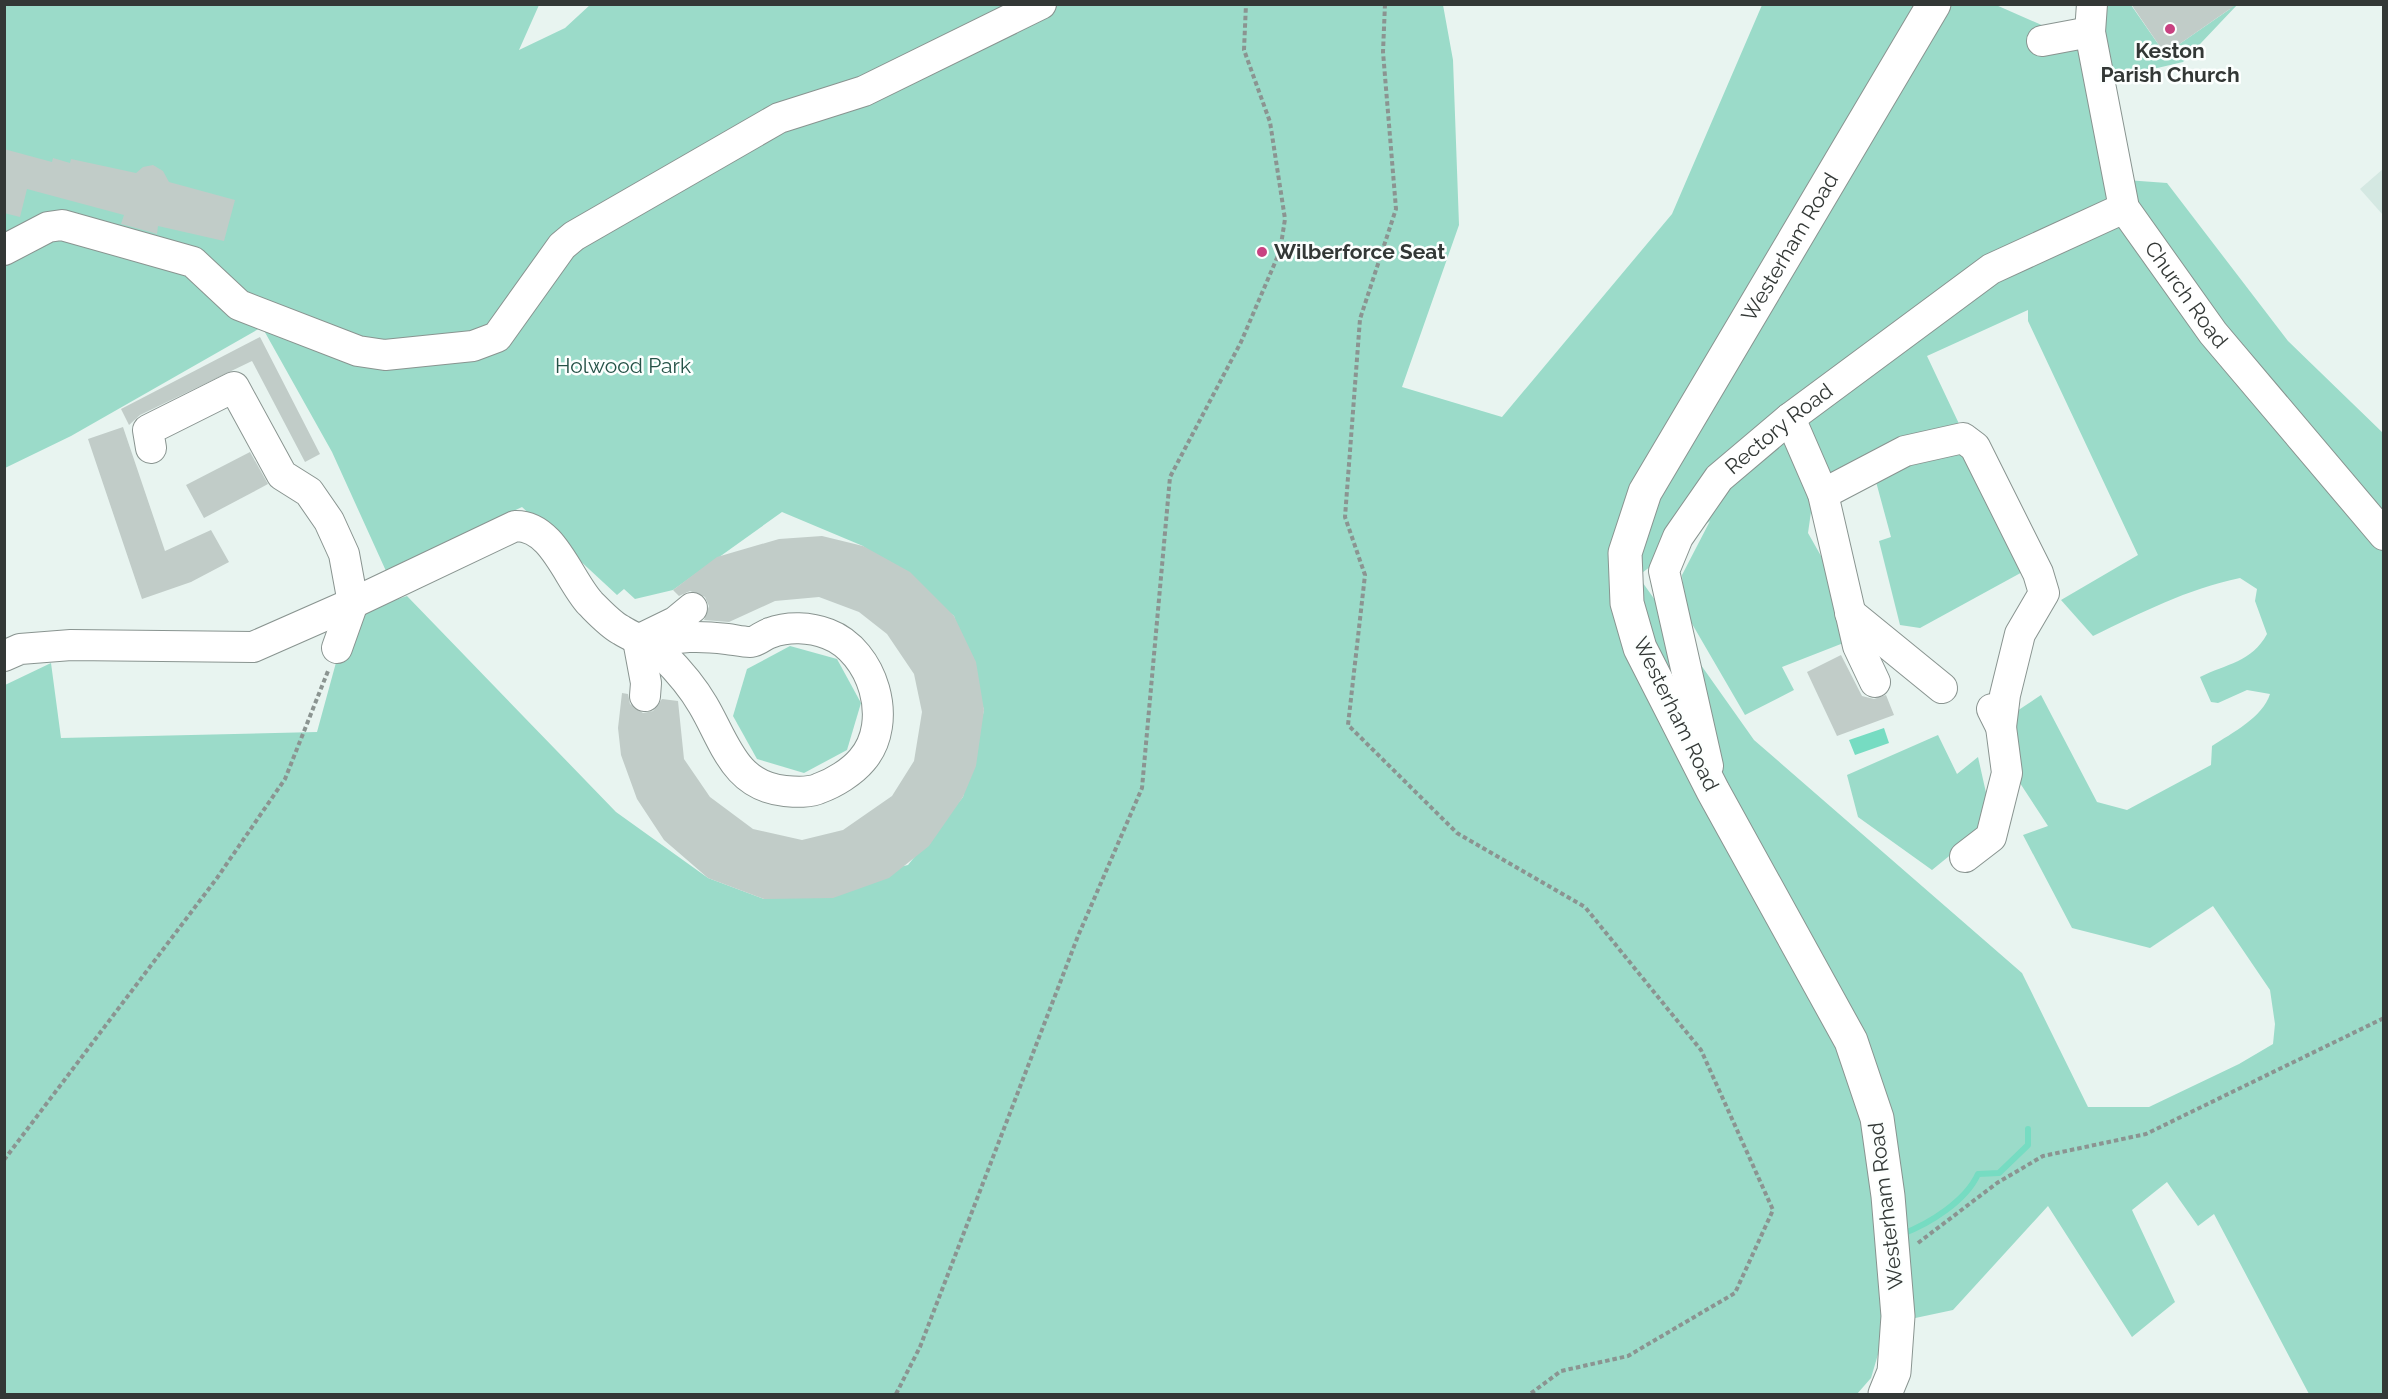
<svg xmlns="http://www.w3.org/2000/svg" width="2388" height="1399" font-family="Raleway,sans-serif">
<style>
.built{fill:#d4e8e2}
.green{fill:#9bdbc9;fill-rule:evenodd}
.water{fill:#76dcc2}
.lines{fill:none;stroke-linecap:round;stroke-linejoin:round}
.stream{stroke:#76dcc2;stroke-width:6}
.building{fill:#c1ccc8}
.minor-casing{stroke:#899490;stroke-width:32}
.major-casing{stroke:#899490;stroke-width:35}
.path{stroke:#8b9491;stroke-width:4;stroke-dasharray:4.5 3;stroke-linecap:butt}
.minor{stroke:#fff;stroke-width:30}
.major{stroke:#fff;stroke-width:33}
.poi-dot{fill:#c84181;stroke:#fcfffe;stroke-width:2}
.labels{text-anchor:middle;stroke-width:5;stroke-linejoin:round;paint-order:stroke}
.poi-label{font-size:21px;font-weight:bold;fill:#333836;stroke:#fcfffe}
.street-label{font-size:21px;fill:#333836;stroke:#fcfffe}
.park-label{font-size:21px;fill:#255247;stroke:#fcfffe}
</style>
<rect width="100%" height="100%" fill="#e8f4f0"/>
<path class="built" d="M2383 169V215L2360 189Z"/>
<g class="green">
<path d="M591 4 1443 5 1453 60 1459 225 1402 387 1502 417 1672 214 1762 5H1996L2080 42 2126 180 2167 183 2288 341 2383 433V1394H2309L2214 1214 2198 1226 2167 1182 2132 1210 2175 1302 2132 1337 2048 1206 1953 1310 1887 1324 1871 1378 1857 1394H5V685L51 663 61 738 317 732 349 615 407 596 616 812 708 878 764 899 908 865 963 797 984 710 954 616 863 546 782 512 673 590 635 599 624 589 617 595 522 507 386 571 332 452 262 327 71 436 5 468V5H539L519 50 565 28ZM2028 310V321L2138 555 2061 600 2093 636C2141 613 2187 589 2240 578L2257 589 2255 601 2267 634C2252 662 2226 664 2200 677L2211 702 2218 703 2247 690 2270 694C2263 717 2232 733 2212 746L2211 765 2127 810 2097 802 2041 695 2014 713 2016 777 2048 826 2023 835 2072 928 2150 948 2213 906 2270 990 2275 1024 2273 1044 2239 1064 2149 1107H2088L2022 973 1754 740 1638 576 1710 521 1682 575 1684 610 1745 715 1794 690 1782 667 1846 642 1825 563 1808 533 1813 498 1961 428 1927 356Z"/>
<path d="M2104 5H2131L2165 54 2230 9 2227 5H2237L2183 62 2110 79 2105 41Z"/>
<path d="M1962 449 2026 570 1920 628 1900 625 1879 541 1891 537 1875 478 1943 451Z"/>
<path d="M790 646 837 659 861 703 847 750 804 773 757 759 733 716 747 669Z"/>
<path d="M1938 735 1957 774 1978 757 1989 806 1986 826 1932 870 1858 817 1847 775Z"/>
</g>
<path class="water" d="M1884 728 1889 743 1855 755 1849 740Z"/>
<g class="lines">
<path class="stream" d="M1902 1234C1929 1224 1966 1201 1978 1174L1999 1173 2028 1145V1129"/>
</g>
<g class="building">
<path d="M2131 4H2237L2165 54Z"/>
<path d="M4 149 52 162 53 158 70 163 71 159 136 173 143 167 153 165 163 171 169 182 235 200 224 241 158 226 157 234 147 231 121 224 124 215 27 189 20 217 4 213Z"/>
<path d="M260 337 320 454 305 462 252 361 140 415 129 425 121 409Z"/>
<path d="M123 427 165 551 211 530 229 562 191 582 142 599 88 439Z"/>
<path d="M250 452 268 484 204 518 186 485Z"/>
<path d="M822 536 863 546 910 572 954 616 976 662 984 710 976 766 963 797 929 846 889 878 833 898 764 899 708 878 664 840 637 799 621 755 618 728 622 693 628 694 630 704 643 713 653 711 662 699 678 701 684 759 710 797 753 829 802 840 843 830 892 796 914 761 922 712 914 674 887 634 859 612 819 597 775 601 729 622 704 620 709 606 705 597 690 591 679 596 673 590 717 557 779 539Z"/>
<path d="M1841 655 1862 696 1874 699 1886 695 1894 715 1837 736 1807 672Z"/>
</g>
<g class="lines">
<defs>
<g id="minor">
<path id="s1" d="M2092 4 2090 32 2124 208 2213 333 2384 535"/>
<path d="M2042 41 2090 32"/>
<path d="M4 250 48 227 62 225 193 262 239 305 358 351 385 355 473 346 497 337 562 246 574 236 779 118 864 91 1041 4"/>
<path d="M1790 418 1823 494 1858 646 1875 682"/>
<path d="M151 448 148 430 234 387 282 475 309 492 329 521 344 554 353 603 337 648"/>
<path d="M1823 494 1905 451 1963 438 1975 447 2038 573 2044 593 2020 634 2005 695 2001 727"/>
<path d="M1850 613 1942 688"/>
<path d="M4 656 20 649 71 645 253 647 353 603 515 526C553 525 568 579 590 603 599 612 610 624 621 630 635 639 651 643 663 655 678 670 692 686 703 705 725 742 734 786 785 791 796 792 810 793 820 788 834 783 852 772 862 760 895 722 873 651 828 634 810 627 788 626 770 633 763 635 757 642 750 642 743 642 735 640 727 639 701 636 677 635 652 645"/>
<path d="M645 696 646 683 638 640 675 622 692 608"/>
<path id="s2" d="M1708 766 1664 571 1678 537 1719 478 1790 418 1991 269 2124 208"/>
<path d="M1965 857 1991 837 2007 773 2001 727 1992 709"/>
</g>
<g id="major">
<path id="s3" d="M1885 1394 1894 1372 1898 1316 1888 1196 1877 1118 1851 1041 1713 791 1640 648 1627 603 1625 553 1645 492 1934 4"/>
</g>
</defs>
<use href="#minor" class="minor-casing"/>
<use href="#major" class="major-casing"/>
<g class="path">
<path d="M1385 4 1383 52 1396 209 1360 319 1345 517 1365 575 1348 725 1457 833 1585 907 1701 1050 1773 1210 1735 1293 1628 1356 1561 1371 1530 1394"/>
<path d="M4 1160 217 878 285 779 328 671"/>
<path d="M1918 1243 1997 1183 2043 1156 2146 1134 2384 1018"/>
<path d="M896 1394 920 1347 1078 936 1142 788 1170 477 1241 342 1280 251 1285 219 1270 122 1244 50 1246 4"/>
</g>
<use href="#minor" class="minor"/>
<use href="#major" class="major"/>
</g>
<g class="poi-dot">
<circle cx="2170" cy="29" r="6"/>
<circle cx="1262" cy="252" r="6"/>
</g>
<g class="labels">
<g class="poi-label">
<text x="2170" y="58">Keston<tspan x="2170" dy="24">Parish Church</tspan></text>
<text x="1274" y="259" text-anchor="start">Wilberforce Seat</text>
</g>
<g class="street-label">
<text dy="7" stroke="none"><textPath href="#s3" startOffset="1252">Westerham Road</textPath></text>
<text dy="7" stroke="none"><textPath href="#s1" startOffset="314">Church Road</textPath></text>
<text dy="7" stroke="none"><textPath href="#s2" startOffset="386">Rectory Road</textPath></text>
<text transform="translate(1676 714) rotate(64)" y="7">Westerham Road</text>
<text transform="translate(1886 1206) rotate(-97)" y="7">Westerham Road</text>
</g>
<g class="park-label">
<text x="623" y="373">Holwood Park</text>
</g>
</g>
<rect width="2388" height="1399" fill="none" stroke="#333836" stroke-width="12"/>
</svg>
